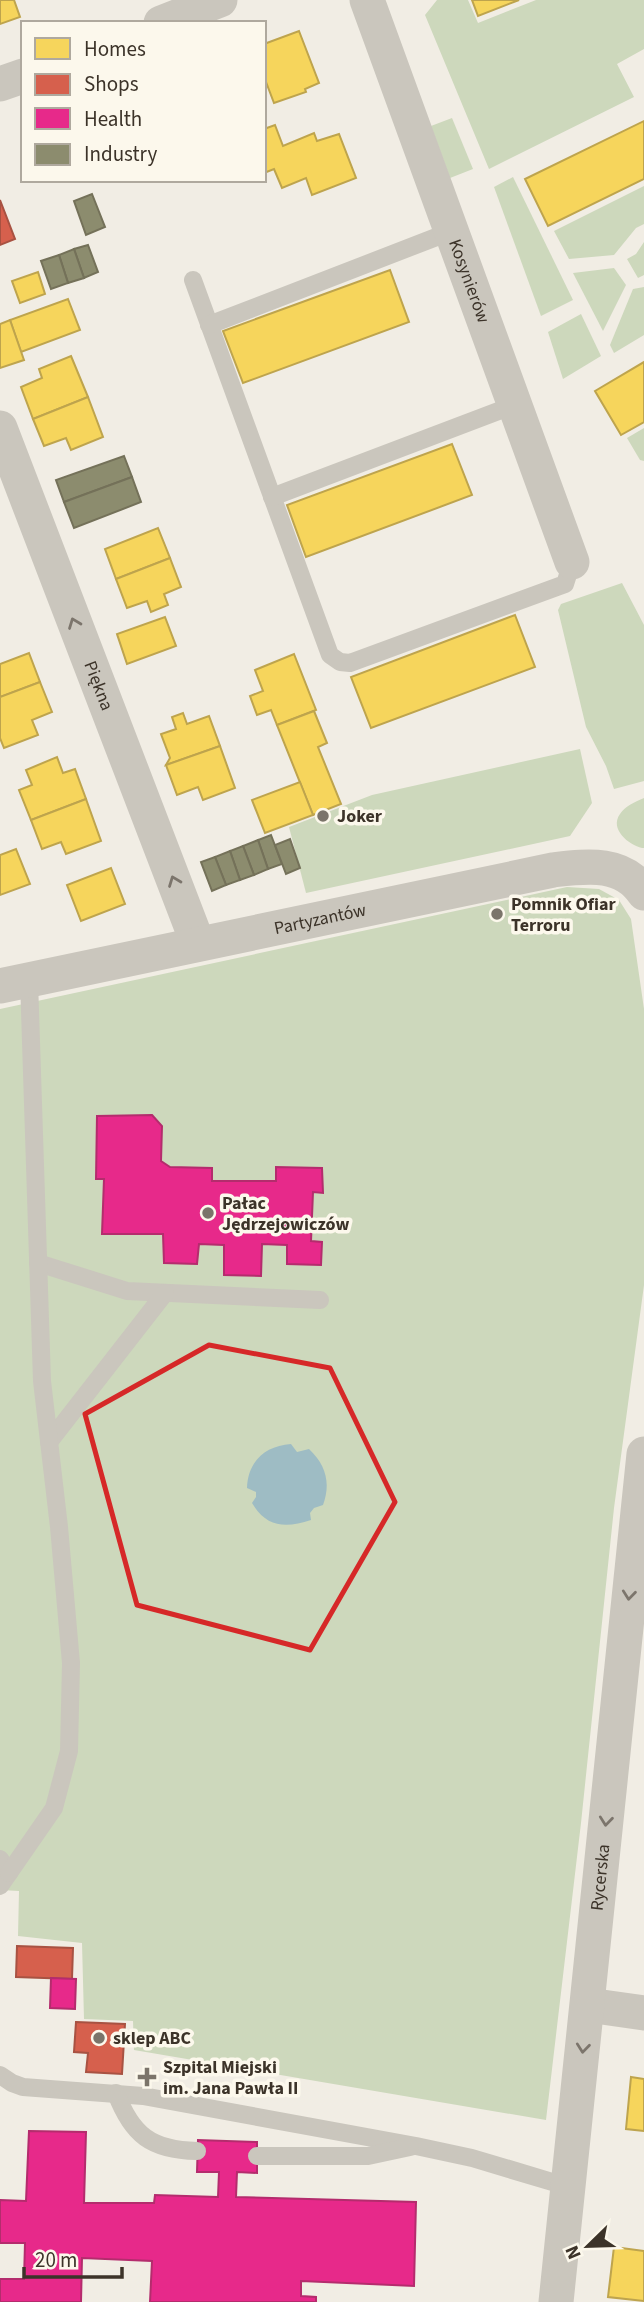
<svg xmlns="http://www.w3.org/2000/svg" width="644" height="2302" font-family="'Source Sans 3',sans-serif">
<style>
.green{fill:#cdd8bc}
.water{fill:#9ebcc4}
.homes{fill:#f6d55c;stroke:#bea44d;stroke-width:2}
.shops{fill:#d6604d;stroke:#a85242;stroke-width:2}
.health{fill:#e7298a;stroke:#b42c6d;stroke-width:2}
.industry{fill:#8c8c6e;stroke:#747159;stroke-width:2}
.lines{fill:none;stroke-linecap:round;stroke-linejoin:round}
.lane{stroke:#cac6bd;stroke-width:18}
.street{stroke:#cac6bd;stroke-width:35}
.oneway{stroke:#7c756c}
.marked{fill:none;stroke:#d62828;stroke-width:5;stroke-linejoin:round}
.poi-dot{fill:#7b746a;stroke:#fcf8ec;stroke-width:2.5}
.labels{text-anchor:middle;stroke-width:7;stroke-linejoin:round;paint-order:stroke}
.street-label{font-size:18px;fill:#3c3329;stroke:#fcf8ec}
.poi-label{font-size:18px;font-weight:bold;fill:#3c3329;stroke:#fcf8ec;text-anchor:start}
</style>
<rect width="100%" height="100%" fill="#f1ede4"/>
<g class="green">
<path d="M437 0H468L478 23 536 0H644V49L617 64 634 97 489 169 425 15Z"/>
<path d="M452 118 473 169 450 178 431 126Z"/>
<path d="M513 177 573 300 541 316 494 187Z"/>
<path d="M644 186V224L636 228 614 255 569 259 554 231Z"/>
<path d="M644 242V275L638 278 627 259 636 254Z"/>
<path d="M614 268 626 285 603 331 573 273Z"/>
<path d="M644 287V335L614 353 610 345 633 289Z"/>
<path d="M581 314 601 356 563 379 548 332Z"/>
<path d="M644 428V461L640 460 627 438Z"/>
<path d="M622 583 644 625V781L614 789 606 766 586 727 558 610 561 604Z"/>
<path d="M580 749 592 803 570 836 306 893 289 827 372 795Z"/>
<path d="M644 798V848H642C629 845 609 829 620 814 625 806 635 802 644 798Z"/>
<path d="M567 887 599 889 619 900 631 919 644 1009V1285L614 1508 581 1823 546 2120 134 2050 133 2021 84 2019 82 1943 18 1936 19 1891 0 1890V1009Z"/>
</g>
<path class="water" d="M291 1444 297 1452 309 1449C326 1465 331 1483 323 1505L314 1508 310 1513 311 1520C286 1528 267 1528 252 1503L256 1497V1492L247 1488C248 1461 265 1446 291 1444Z"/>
<g class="homes">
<path d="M0 0H14L20 17 0 24Z"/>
<path d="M472 0H519L478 16Z"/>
<path d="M299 31 319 83 305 89 306 92 274 103 266 82H264V44Z"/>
<path d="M644 121V179L548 226 525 179Z"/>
<path d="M275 125 283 146 314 133 317 141 339 134 356 178 312 195 306 178 282 188 274 169 264 173V129Z"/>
<path d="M390 270 409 322 243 383 223 331Z"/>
<path d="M38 272 45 294 20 303 12 281Z"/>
<path d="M68 299 80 330 21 352 10 320Z"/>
<path d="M10 320 24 360 0 368V324Z"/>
<path d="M71 356 88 397 33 419 21 387 42 378 39 369Z"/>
<path d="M644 362V422L621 435 595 391Z"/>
<path d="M88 397 103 437 71 450 66 438 44 446 33 419Z"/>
<path d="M452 444 472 495 306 557 287 505Z"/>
<path d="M158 528 170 558 116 579 105 549Z"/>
<path d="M170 558 181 587 164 594 168 605 151 612 147 601 127 608 116 579Z"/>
<path d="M515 615 535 667 371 728 351 677Z"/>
<path d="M165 617 176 646 127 664 117 634Z"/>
<path d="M29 653 40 682 0 697V664Z"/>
<path d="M294 654 316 710 277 725 271 710 257 715 250 696 263 691 255 670Z"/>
<path d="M40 682 52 712 32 720 38 735 4 748 0 738V697Z"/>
<path d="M314 711 327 743 318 747 341 804 313 815 277 725Z"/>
<path d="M183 713 187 724 209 716 220 746 166 765 170 758 161 734 176 729 172 717Z"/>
<path d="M220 746 235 788 203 800 198 787 177 795 166 765Z"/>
<path d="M57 757 63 773 75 769 86 799 31 820 19 790 32 785 26 770Z"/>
<path d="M300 782 313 815 265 833 252 800Z"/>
<path d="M86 799 101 841 66 854 61 842 42 849 31 820Z"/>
<path d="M16 849 30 884 0 895V855Z"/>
<path d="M111 868 125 904 81 921 67 885Z"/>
<path d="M631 2077 644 2079V2131L626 2129Z"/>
<path d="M614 2247 644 2251V2301L608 2297Z"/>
</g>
<g class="shops">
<path d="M0 200 15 239 0 245Z"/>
<path d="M17 1946 73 1948 72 1979 16 1977Z"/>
<path d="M76 2022 125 2024 122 2074 86 2072 88 2053 74 2052Z"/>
</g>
<g class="health">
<path d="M152 1115 162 1126 161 1161 170 1167 212 1168V1181H276V1167L322 1168 323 1193 313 1192 311 1241 322 1242 321 1265 287 1264V1245L262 1244 261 1276 224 1275V1245L199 1244 197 1264 164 1263 163 1234H102L104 1179H96L97 1116Z"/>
<path d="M51 1978 76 1979 75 2009 50 2008Z"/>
<path d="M29 2131 86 2132 84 2203H154L155 2195 218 2197 219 2172H197L198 2140 257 2142V2173L237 2172 236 2197 416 2202 414 2286 301 2281V2296L316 2297V2302H150L152 2261 82 2258 81 2302H0V2279H24L25 2243H0V2200L26 2201Z"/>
</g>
<g class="industry">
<path d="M92 194 105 227 86 235 74 201Z"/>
<path d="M88 245 98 272 84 278 74 249Z"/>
<path d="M74 249 84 278 68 283 59 255Z"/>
<path d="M59 255 68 283 51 289 41 261Z"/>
<path d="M124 456 132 477 64 502 56 480Z"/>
<path d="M132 477 141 502 74 528 64 502Z"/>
<path d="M271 835 282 864 268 869 258 840Z"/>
<path d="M290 839 300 868 286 874 275 845Z"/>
<path d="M258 840 268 869 254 875 243 846Z"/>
<path d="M243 846 254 875 240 880 230 851Z"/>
<path d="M230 851 240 880 226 885 215 857Z"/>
<path d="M215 857 226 885 212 891 201 862Z"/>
</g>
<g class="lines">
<g class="lane">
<path d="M193 280 330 655 340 662 350 663 565 584 572 562"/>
<path d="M209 325 452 231"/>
<path d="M272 497 514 405"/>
<path d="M38 1263 127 1291 320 1300"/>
<path d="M49 1442 165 1293"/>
<path d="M0 1859 9 1873 0 1886"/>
<path d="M9 1873 54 1808 69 1751 71 1663 59 1527 42 1381 29 980"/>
<path d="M0 2075 12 2083 23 2087 143 2096 416 2146 472 2158 569 2187"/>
<path d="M116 2093C132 2135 151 2150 197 2151"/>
<path d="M257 2156H368L410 2147"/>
</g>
<g class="street">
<path id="s1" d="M367 0 572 562"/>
<path d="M161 23 220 0"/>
<path d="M0 84 23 76"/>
<path id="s2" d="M0 428 198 944"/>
<path id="s3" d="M0 986 553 870C587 866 623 861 644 893"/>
<path d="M588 2005 644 2013"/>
<path id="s4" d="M556 2302 644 1454"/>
</g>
</g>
<defs><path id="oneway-chevron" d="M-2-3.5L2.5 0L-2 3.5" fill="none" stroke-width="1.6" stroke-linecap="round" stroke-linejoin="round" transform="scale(1.75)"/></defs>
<g class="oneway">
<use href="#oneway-chevron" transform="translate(74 623) rotate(-111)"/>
<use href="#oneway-chevron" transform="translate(174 881) rotate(-111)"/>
<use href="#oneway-chevron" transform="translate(629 1595) rotate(96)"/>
<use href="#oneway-chevron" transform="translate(606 1821) rotate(96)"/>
<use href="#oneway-chevron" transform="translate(583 2048) rotate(96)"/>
</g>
<path class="marked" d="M209 1345 330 1368 395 1502 310 1650 137 1605 85 1414Z"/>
<g class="poi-dot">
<circle cx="323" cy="816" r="7"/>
<circle cx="497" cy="914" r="7"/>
<circle cx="208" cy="1213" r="7"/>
<circle cx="99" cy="2038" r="7"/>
<path d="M143.5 2066.5h7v7h7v7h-7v7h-7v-7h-7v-7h7z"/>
</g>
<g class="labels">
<g class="street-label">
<text dy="6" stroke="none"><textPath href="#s1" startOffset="299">Kosynierów</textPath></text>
<text dy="6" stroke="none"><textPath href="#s2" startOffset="276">Piękna</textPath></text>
<text dy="6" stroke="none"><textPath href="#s3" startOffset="327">Partyzantów</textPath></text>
<text dy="6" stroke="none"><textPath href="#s4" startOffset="427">Rycerska</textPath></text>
</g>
<g class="poi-label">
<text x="337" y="822">Joker</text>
<text x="511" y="910">Pomnik Ofiar<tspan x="511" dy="21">Terroru</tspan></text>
<text x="222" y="1209">Pałac<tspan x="222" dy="21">Jędrzejowiczów</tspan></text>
<text x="113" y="2044">sklep ABC</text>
<text x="163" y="2073">Szpital Miejski<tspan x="163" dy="21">im. Jana Pawła II</tspan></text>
</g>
</g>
<rect x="21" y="21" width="245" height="161" fill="#fcf8ec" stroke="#afa99e" stroke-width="2"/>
<rect x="35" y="38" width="35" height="21" fill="#f6d55c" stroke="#afa99e" stroke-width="2"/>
<text x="84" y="56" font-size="21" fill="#3c3329">Homes</text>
<rect x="35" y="74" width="35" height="21" fill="#d6604d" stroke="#afa99e" stroke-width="2"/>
<text x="84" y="91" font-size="21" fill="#3c3329">Shops</text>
<rect x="35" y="108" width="35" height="21" fill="#e7298a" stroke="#afa99e" stroke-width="2"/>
<text x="84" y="126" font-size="21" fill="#3c3329">Health</text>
<rect x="35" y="144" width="35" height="21" fill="#8c8c6e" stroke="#afa99e" stroke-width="2"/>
<text x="84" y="161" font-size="21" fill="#3c3329">Industry</text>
<g transform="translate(588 2246) rotate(247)" stroke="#fcf8ec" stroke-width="5" paint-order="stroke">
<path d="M0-5L12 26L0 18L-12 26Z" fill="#3c3329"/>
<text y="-10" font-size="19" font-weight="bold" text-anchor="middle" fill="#3c3329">N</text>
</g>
<path d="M24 2267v10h98v-10" fill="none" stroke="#3c3329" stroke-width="3.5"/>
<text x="35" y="2267" font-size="21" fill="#3c3329" stroke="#fcf8ec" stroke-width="5" paint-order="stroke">20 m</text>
</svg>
